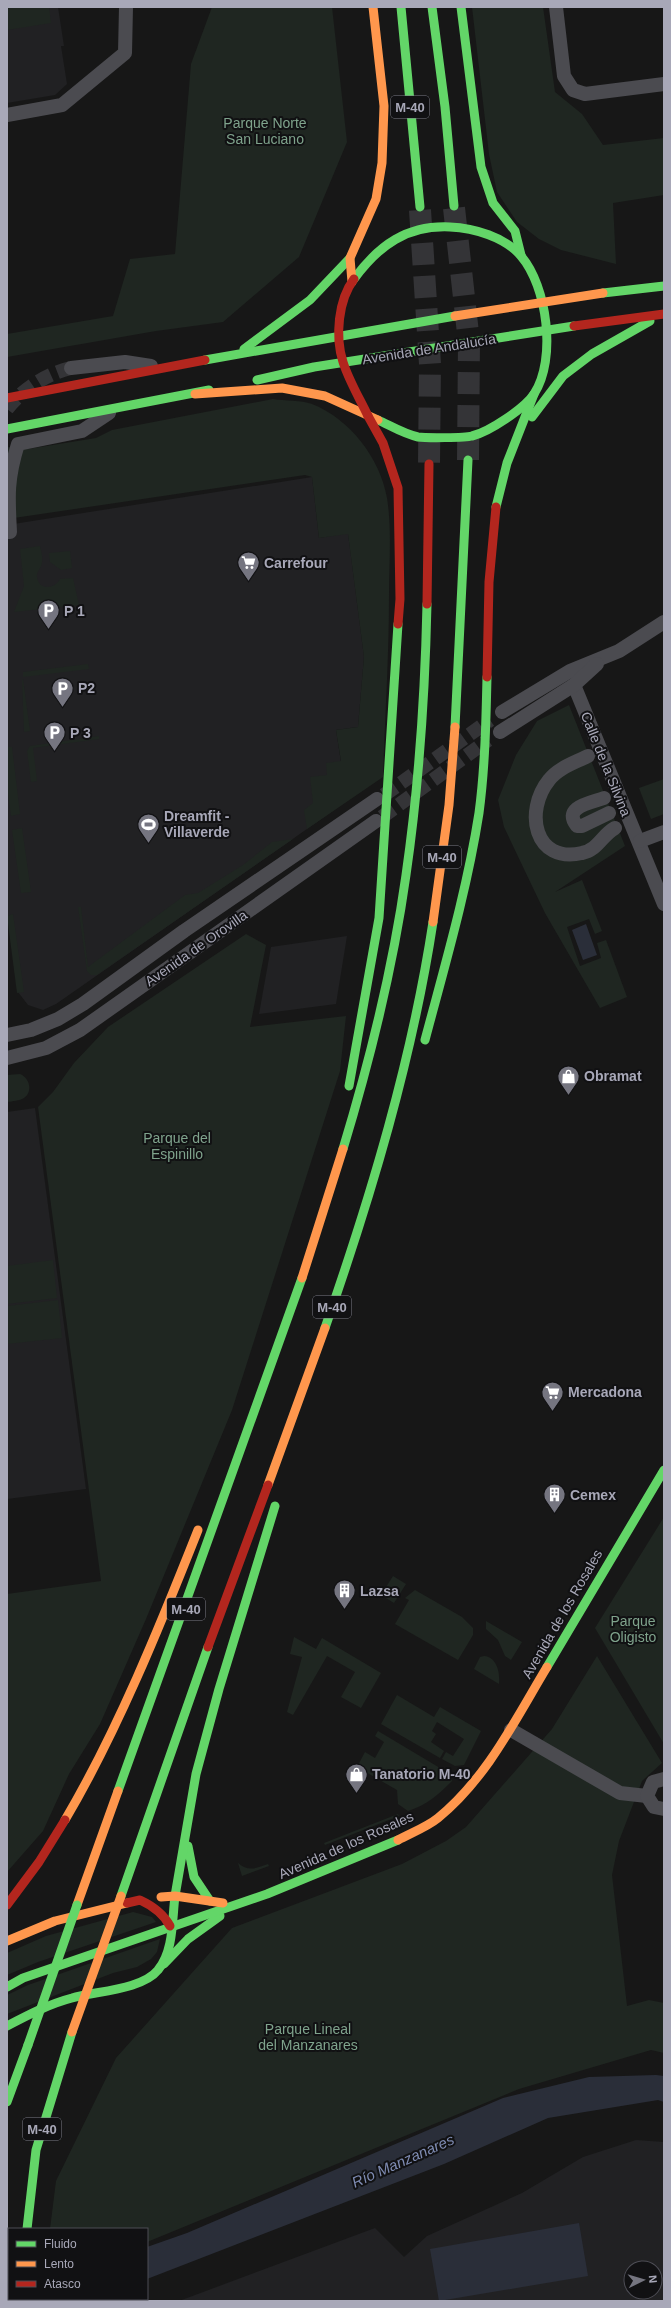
<svg xmlns="http://www.w3.org/2000/svg" width="671" height="2308" font-family="Helvetica,sans-serif">
<style>
.built{fill:#212123;fill-rule:evenodd}
.green{fill:#1f2621}
.water{fill:#2a2e39}
.lines{fill:none;stroke-linecap:round;stroke-linejoin:round}
.street-tunnel{stroke:#343437;stroke-width:14;stroke-dasharray:14 7;stroke-linecap:butt}
.highway-tunnel{stroke:#343437;stroke-width:22;stroke-dasharray:22 11;stroke-linecap:butt}
.street{stroke:#4b4b50;stroke-width:14}
.fast{stroke:#63d668;stroke-width:9}
.slow{stroke:#ff974d;stroke-width:9}
.jam{stroke:#b3261e;stroke-width:9}
.fast-bridge{stroke:#63d668;stroke-width:9}
.slow-bridge{stroke:#ff974d;stroke-width:9}
.labels{text-anchor:middle;stroke-width:4;stroke-linejoin:round;paint-order:stroke}
.shield{fill:#111113;stroke:#7b7b86;stroke-width:1}
.shield-label{font-size:13px;font-weight:bold;fill:#a8a8b8}
.park-label{font-size:14px;fill:#7fa38c;stroke:#111113}
.street-label{font-size:14px;fill:#a8a8b8;stroke:#111113}
.poi-label{font-size:14px;font-weight:bold;fill:#a8a8b8;stroke:#111113;text-anchor:start}
.water-label{font-size:15px;font-style:italic;fill:#7f8cb3;stroke:#111113}
</style>
<rect width="100%" height="100%" fill="#171717"/>
<g class="built">
<path d="M7 7H58L64 46H61L67 84 55 95 7 103Z"/>
<path d="M312 477 319 538 348 533 364 657 358 727 336 730 347 801 56 1004 43 1010 28 1005 18 992 7 908V525Z"/>
<path d="M347 936 336 1004 259 1014 271 947Z"/>
<path d="M35 1108 86 1489 7 1499V1112Z"/>
<path d="M636 2140 664 2142V2301H179L375 2228 404 2257 427 2236 522 2193 583 2157ZM631 2268H655V2292H631Z"/>
</g>
<g class="green">
<path d="M7 7H49L51 23 7 30Z"/>
<path d="M212 7H332L347 142 299 257 223 322 156 331 7 357V334L113 316 130 259 175 254 191 64Z"/>
<path d="M472 7H543L555 92 582 114 603 145 664 138V195L613 203 616 264 561 250 539 239 517 222 497 192 489 154Z"/>
<path d="M273 399C285 401 301 400 312 404 350 419 380 458 387 498 392 529 389 563 389 595 389 656 385 716 383 777L307 829 304 810 313 803 310 777 327 775 326 763 341 761 336 730 358 727 364 657 348 534 319 538 312 477 305 475 7 519V447L28 449 96 438 112 430Z"/>
<path d="M40 546C41 551 43 557 42 562 42 568 36 571 37 577 39 591 55 589 60 579L73 578 79 605 14 612 24 586 20 549Z"/>
<path d="M70 551 72 568 61 570 50 562 49 553Z"/>
<path d="M88 664 89 669 23 677V672Z"/>
<path d="M23 679 30 731 24 732 22 680Z"/>
<path d="M569 705 625 846 555 892 582 880 602 931 595 934 589 919 567 927 580 966 601 958 597 943 606 940 627 997 600 1008 545 913 504 827 498 800 516 755 537 721Z"/>
<path d="M99 736V739L33 748 37 781 31 782 27 751 30 746Z"/>
<path d="M7 747H12L20 814 11 816 7 786Z"/>
<path d="M664 779V814L651 819 639 788Z"/>
<path d="M22 828 31 892 21 893 12 830Z"/>
<path d="M293 839 97 975H91L87 971 78 907H81L88 967 185 895 198 893 243 865 272 842Z"/>
<path d="M13 914 24 992 17 993 7 916Z"/>
<path d="M246 934 266 945 250 1027 346 1016 340 1071 232 1410 146 1619 100 1724 69 1774 43 1831 7 1872V1594L101 1581 38 1107 53 1092 74 1063 108 1027Z"/>
<path d="M20 1074C30 1078 33 1092 24 1098 19 1101 13 1101 7 1102V1075Z"/>
<path d="M53 1260 57 1298 7 1304V1266Z"/>
<path d="M58 1300 62 1338 7 1344V1306Z"/>
<path d="M664 1517V1744L595 1628Z"/>
<path d="M393 1576 406 1584 394 1603 381 1595Z"/>
<path d="M415 1590 462 1617 473 1628V1635L458 1660 395 1624 409 1600 405 1598Z"/>
<path d="M486 1621 522 1642 511 1660 505 1656 498 1640 486 1629Z"/>
<path d="M294 1637 316 1649 322 1638 381 1673 361 1708 341 1697 355 1672 327 1656 293 1715 287 1712 302 1657 290 1654Z"/>
<path d="M484 1656C497 1657 500 1673 499 1684L474 1669 480 1657Z"/>
<path d="M597 1656 662 1763 642 1781 619 1841 612 1875 627 2006 649 2000 664 2003V2053L651 2050 519 2089 147 2242V2229H50L56 2181 116 2058 232 1928 402 1864 446 1841 466 1827 552 1729Z"/>
<path d="M397 1695 434 1717 440 1707 481 1731 464 1765 455 1766 442 1759 446 1752 453 1756 464 1739 437 1722 432 1731 436 1734 431 1742 444 1751 440 1758 381 1724Z"/>
<path d="M378 1731 450 1774 452 1781C438 1795 427 1805 408 1811L398 1804 397 1790 357 1767 365 1752 375 1758 384 1742 375 1736Z"/>
<path d="M398 1814 399 1816 325 1845 324 1843Z"/>
<path d="M238 1863C248 1872 257 1868 268 1864L269 1866 242 1876Z"/>
<path d="M133 1912 152 1917 156 1922 38 1962 7 1975V1953L46 1936Z"/>
<path d="M160 1939 157 1952 151 1959 137 1967 113 1973 7 2014V1995L28 1985Z"/>
</g>
<g class="water">
<path d="M586 924 597 955 583 960 572 930Z"/>
<path d="M656 2075 664 2076V2102L658 2100 548 2118 444 2164 147 2279V2247L187 2233 503 2098 589 2077Z"/>
<path d="M579 2223 588 2276 439 2301 430 2249Z"/>
<path d="M7 2294H9V2299H96L91 2301H7Z"/>
</g>
<g class="lines">
<g class="street-tunnel">
<path d="M7 409C23 389 46 374 71 368"/>
<path d="M384 795 490 720"/>
<path d="M382 817 488 740"/>
</g>
<g class="highway-tunnel">
<path d="M454 208 469 342 468 460"/>
<path d="M420 210 430 364 429 464"/>
</g>
<g class="street">
<path d="M556 7 564 76 573 90 585 94 664 84"/>
<path d="M7 115 62 105 125 53 126 7"/>
<path d="M71 368 125 362 151 366"/>
<path d="M7 532H10C8 496 7 479 18 444L82 431 109 413"/>
<path d="M574 685 664 904"/>
<path d="M502 712 570 671 619 651 664 622"/>
<path d="M500 732 574 685 597 664"/>
<path d="M588 756C574 763 558 768 549 780 524 811 534 864 582 853 598 850 602 835 615 828"/>
<path d="M604 798C590 803 562 807 577 826H582L609 813"/>
<path d="M640 841 664 832"/>
<path d="M7 1035 31 1030 58 1019 83 1004 184 931 377 799"/>
<path d="M7 1058 46 1048 80 1030 376 821"/>
<path d="M511 1730 620 1793 647 1796"/>
<path d="M664 1779 653 1782 647 1796 654 1807 664 1809"/>
</g>
<g class="fast">
<path d="M401 7 420 207"/>
<path d="M432 7 445 107 454 206"/>
<path d="M461 7 481 167 493 203 515 231 521 255"/>
<path d="M354 279C379 245 407 225 450 227 474 228 505 237 521 256 547 286 557 359 534 394 525 408 489 432 472 436 465 438 425 438 418 437 404 434 391 426 378 420"/>
<path d="M603 293 664 286"/>
<path d="M244 349 310 300 350 258"/>
<path d="M205 360 455 316"/>
<path d="M257 380 314 367 574 326"/>
<path d="M532 417 563 376 592 354 650 321"/>
<path d="M7 429 209 390"/>
<path d="M496 507 507 463 534 394"/>
<path d="M455 727 468 460"/>
<path d="M425 1040C445 965 467 890 479 813 485 768 486 722 487 677"/>
<path d="M349 1086 379 918 398 624"/>
<path d="M343 1149C370 1060 393 968 406 875 419 785 425 695 427 604"/>
<path d="M325 1328C371 1196 412 1060 433 922"/>
<path d="M547 1667 664 1470"/>
<path d="M118 1791 302 1278"/>
<path d="M188 1846 194 1877 210 1901"/>
<path d="M121 1896 208 1647"/>
<path d="M175 1896 196 1774 219 1689 275 1506"/>
<path d="M164 1964 188 1939 220 1916"/>
<path d="M7 1987 23 1978 267 1894 398 1840"/>
<path d="M7 2026C28 2015 49 2004 72 1998 95 1991 142 1990 158 1970 174 1951 172 1919 175 1896"/>
<path d="M7 2102 28 2045"/>
<path d="M27 2229 36 2150 72 2032"/>
<path d="M24 2299 25 2301"/>
</g>
<g class="slow">
<path d="M352 282 350 258 376 199 382 163 384 106 373 7"/>
<path d="M455 316 603 293"/>
<path d="M195 394 282 388 325 396 378 420"/>
<path d="M433 922 449 805 455 727"/>
<path d="M302 1278 343 1149"/>
<path d="M268 1485 325 1328"/>
<path d="M65 1820C117 1732 160 1626 198 1530"/>
<path d="M398 1840C411 1833 427 1827 438 1818 487 1778 515 1720 547 1667"/>
<path d="M161 1897 175 1896 223 1903"/>
<path d="M77 1905 118 1791"/>
<path d="M7 1941 55 1921 127 1903"/>
</g>
<g class="jam">
<path d="M354 279C338 300 335 337 343 362 349 381 360 399 368 416"/>
<path d="M574 326 664 314"/>
<path d="M7 398 205 360"/>
<path d="M368 416 383 443 398 488 400 599 398 624"/>
<path d="M427 604 429 464"/>
<path d="M487 677 489 582 496 507"/>
<path d="M208 1647 268 1485"/>
<path d="M127 1903 140 1900C153 1906 163 1913 170 1926"/>
<path d="M7 1905 39 1862 65 1820"/>
</g>
<path class="fast-bridge" d="M28 2045 77 1905"/>
<path class="slow-bridge" d="M72 2032 121 1896"/>
</g>
<defs>
<symbol id="supermarket-pin" viewBox="-11 -11 22 30"><path d="M0 17L-7.5 6A9.5 9.5 0 1 1 7.5 6Z" fill="#757580" stroke="#111113"/><path d="M-6-5.5h2.5l.6 2H6L4.5 2H-2.5L-4.4-4H-6ZM-1.5 3.2a1.3 1.3 0 1 0 .1 0ZM3 3.2a1.3 1.3 0 1 0 .1 0Z" fill="#fff"/></symbol>
<symbol id="parking-pin" viewBox="-11 -11 22 30"><path d="M0 17L-7.5 6A9.5 9.5 0 1 1 7.5 6Z" fill="#757580" stroke="#111113"/><path d="M-3.5-5.5H1a3.5 3.5 0 0 1 0 7H-1V5.5H-3.5ZM-1-3.4V-.6H.8a1.4 1.4 0 0 0 0-2.8Z" fill="#fff"/></symbol>
<symbol id="stadium-pin" viewBox="-11 -11 22 30"><path d="M0 17L-7.5 6A9.5 9.5 0 1 1 7.5 6Z" fill="#757580" stroke="#111113"/><path d="M0-5a6.5 5 0 1 0 0 10a6.5 5 0 1 0 0-10ZM-3.5-1.8h7v3.6h-7Z" fill="#fff"/></symbol>
<symbol id="shop-pin" viewBox="-11 -11 22 30"><path d="M0 17L-7.5 6A9.5 9.5 0 1 1 7.5 6Z" fill="#757580" stroke="#111113"/><path d="M-5-2.5h2.3a2.7 3.5 0 0 1 5.4 0H5L5.5 6h-11ZM-1.5-2.5h3a1.5 2.3 0 0 0-3 0Z" fill="#fff"/></symbol>
<symbol id="building-pin" viewBox="-11 -11 22 30"><path d="M0 17L-7.5 6A9.5 9.5 0 1 1 7.5 6Z" fill="#757580" stroke="#111113"/><path d="M-4-6H4V6H1V3H-1V6H-4ZM-2.5-4.3h1.7v1.8h-1.7ZM.8-4.3h1.7v1.8H.8ZM-2.5-1h1.7V.8h-1.7ZM.8-1h1.7V.8H.8Z" fill="#fff"/></symbol>
</defs>
<g fill-rule="evenodd">
<use href="#supermarket-pin" x="236" y="550" width="25" height="34"/>
<use href="#parking-pin" x="36" y="598" width="25" height="34"/>
<use href="#parking-pin" x="50" y="676" width="25" height="34"/>
<use href="#parking-pin" x="42" y="720" width="25" height="34"/>
<use href="#stadium-pin" x="136" y="812" width="25" height="34"/>
<use href="#shop-pin" x="556" y="1064" width="25" height="34"/>
<use href="#supermarket-pin" x="540" y="1380" width="25" height="34"/>
<use href="#building-pin" x="542" y="1482" width="25" height="34"/>
<use href="#building-pin" x="332" y="1578" width="25" height="34"/>
<use href="#shop-pin" x="344" y="1762" width="25" height="34"/>
</g>
<g class="labels">
<g class="shield">
<rect x="391" y="96" width="38" height="22" rx="3"/>
<rect x="423" y="846" width="38" height="22" rx="3"/>
<rect x="313" y="1296" width="38" height="22" rx="3"/>
<rect x="167" y="1598" width="38" height="22" rx="3"/>
<rect x="23" y="2118" width="38" height="22" rx="3"/>
</g>
<g class="shield-label">
<text x="410" y="112">M-40</text>
<text x="442" y="862">M-40</text>
<text x="332" y="1312">M-40</text>
<text x="186" y="1614">M-40</text>
<text x="42" y="2134">M-40</text>
</g>
<g class="park-label">
<text x="265" y="128">Parque Norte<tspan x="265" dy="16">San Luciano</tspan></text>
<text x="177" y="1143">Parque del<tspan x="177" dy="16">Espinillo</tspan></text>
<text x="633" y="1626">Parque<tspan x="633" dy="16">Oligisto</tspan></text>
<text x="308" y="2034">Parque Lineal<tspan x="308" dy="16">del Manzanares</tspan></text>
</g>
<g class="street-label">
<text transform="translate(429 349) rotate(-9)" y="5">Avenida de Andalucía</text>
<text transform="translate(606 764) rotate(68)" y="5">Calle de la Silvina</text>
<text transform="translate(196 948) rotate(-35)" y="5">Avenida de Orovilla</text>
<text transform="translate(562 1614) rotate(-60)" y="5">Avenida de los Rosales</text>
<text transform="translate(346 1845) rotate(-24)" y="5">Avenida de los Rosales</text>
</g>
<g class="poi-label">
<text x="264" y="568">Carrefour</text>
<text x="64" y="616">P 1</text>
<text x="78" y="693">P2</text>
<text x="70" y="738">P 3</text>
<text x="164" y="821">Dreamfit -<tspan x="164" dy="16">Villaverde</tspan></text>
<text x="584" y="1081">Obramat</text>
<text x="568" y="1397">Mercadona</text>
<text x="570" y="1500">Cemex</text>
<text x="360" y="1596">Lazsa</text>
<text x="372" y="1779">Tanatorio M-40</text>
</g>
<g class="water-label">
<text transform="translate(403 2161) rotate(-24)" y="5">Río Manzanares</text>
</g>
</g>
<rect width="671" height="2308" fill="none" stroke="#a8a8b8" stroke-width="16"/>
<rect x="8" y="2228" width="140" height="72" fill="#111113" stroke="#4d4d55"/>
<rect x="16" y="2241" width="20" height="6" fill="#63d668" stroke="#4d4d55"/>
<text x="44" y="2248" font-size="12" fill="#a8a8b8">Fluido</text>
<rect x="16" y="2261" width="20" height="6" fill="#ff974d" stroke="#4d4d55"/>
<text x="44" y="2268" font-size="12" fill="#a8a8b8">Lento</text>
<rect x="16" y="2281" width="20" height="6" fill="#b3261e" stroke="#4d4d55"/>
<text x="44" y="2288" font-size="12" fill="#a8a8b8">Atasco</text>
<g transform="translate(643 2280) rotate(85)"><circle r="19" fill="#111113" stroke="#4d4d55"/>
<path d="M0-3L7 15L0 10L-7 15Z" fill="#757580"/>
<text y="-6" font-size="11" font-weight="bold" text-anchor="middle" fill="#a8a8b8">N</text>
</g>
</svg>
